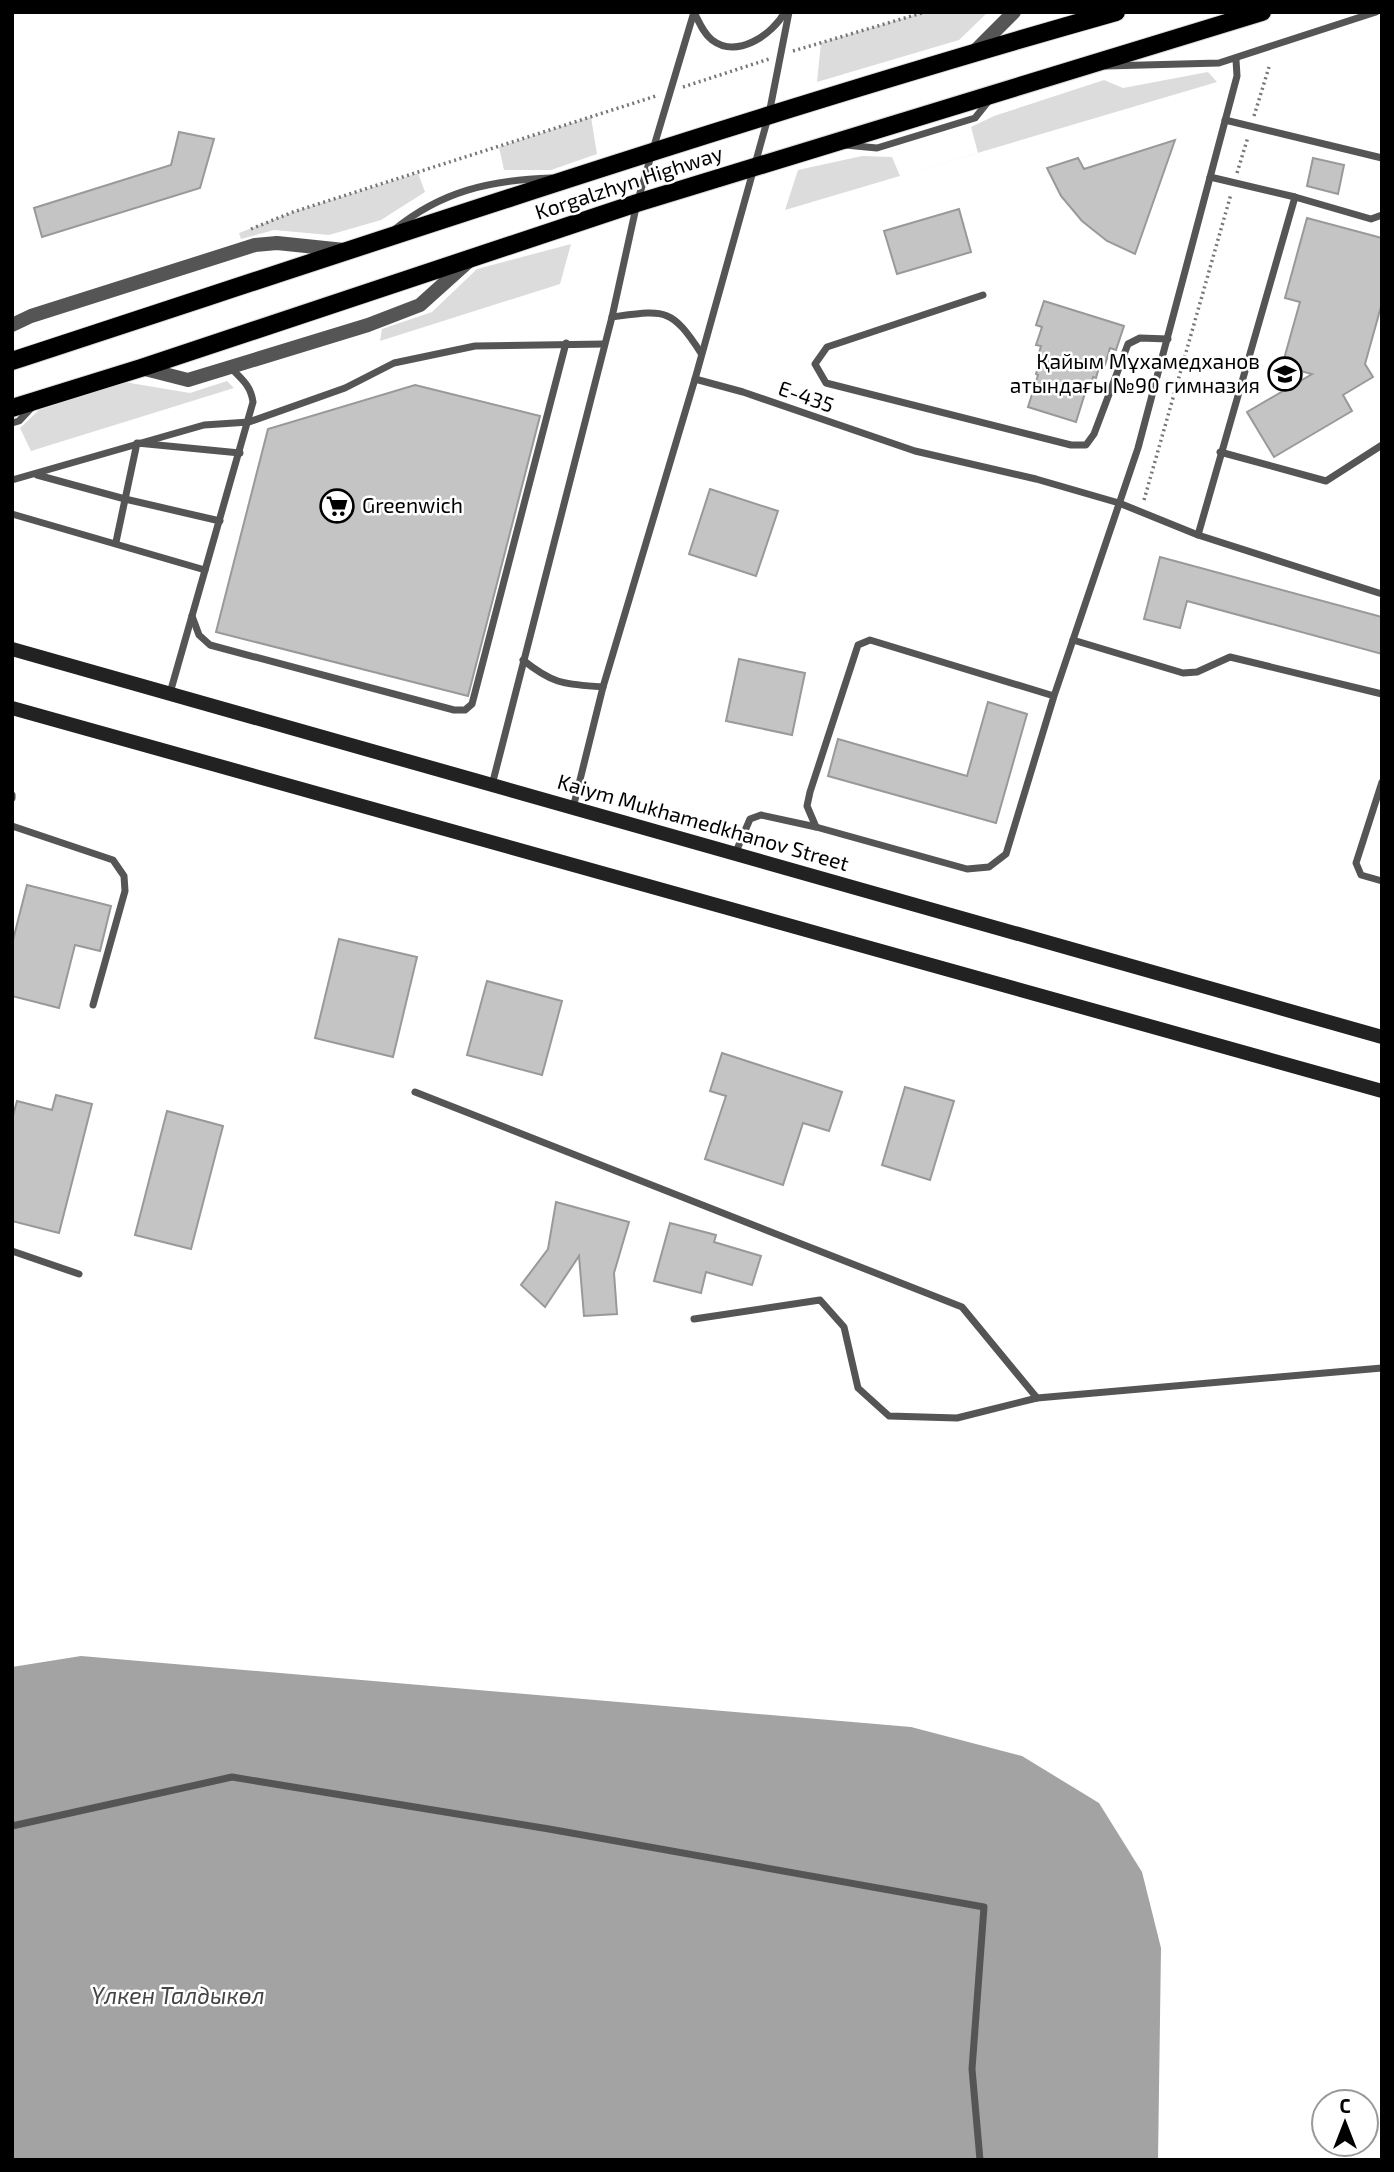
<svg xmlns="http://www.w3.org/2000/svg" width="1394" height="2172" font-family="'Exo 2',sans-serif">
<style>
.green{fill:#dcdcdc}
.water{fill:#a3a3a3}
.building{fill:#c4c4c4;stroke:#999;stroke-width:2}
.lines{fill:none;stroke-linecap:round;stroke-linejoin:round}
.primary-casing{stroke:#dbdbdb;stroke-width:20}
.path{stroke:#777;stroke-width:3.5;stroke-dasharray:2 3.5;stroke-linecap:butt}
.service{stroke:#555;stroke-width:7}
.minor{stroke:#555;stroke-width:14}
.secondary{stroke:#222;stroke-width:14}
.primary{stroke:#000;stroke-width:18}
.labels{text-anchor:middle;stroke-width:5;stroke-linejoin:round;paint-order:stroke}
.street-label{font-size:21px;fill:#000;stroke:#fff}
.poi-label{font-size:21px;fill:#000;stroke:#fff;text-anchor:end}
.water-label{font-size:23px;font-style:italic;fill:#444;stroke:#fff}
</style>
<rect width="100%" height="100%" fill="#fff"/>
<g class="green">
<path d="M924 12H988L959 40 817 82 821 43Z"/>
<path d="M1208 72 1217 82 785 210 798 170 862 156 892 157 900 176 978 153 971 127 994 116 1104 80 1123 88Z"/>
<path d="M591 117 597 154 551 170H504L499 147Z"/>
<path d="M418 173 425 192 381 220 329 235 274 230 241 239 239 233 293 212Z"/>
<path d="M571 244 560 284 380 341 382 329 432 312 477 269Z"/>
<path d="M227 381 234 388 31 451 20 428 39 410 124 382 190 393Z"/>
</g>
<path class="water" d="M81 1656 911 1727 1022 1756 1099 1803 1142 1872 1161 1948 1158 2160H12V1667Z"/>
<g class="building">
<path d="M179 132 214 139 200 188 42 237 34 208 171 165Z"/>
<path d="M1175 140 1135 254 1107 241 1082 221 1061 196 1047 168 1078 158 1084 169Z"/>
<path d="M1313 158 1344 165 1338 194 1307 186Z"/>
<path d="M959 209 971 252 897 274 884 231Z"/>
<path d="M1307 218 1382 238V303L1365 364 1373 377 1343 395 1352 411 1274 457 1247 412 1312 374 1282 366 1300 302 1285 298Z"/>
<path d="M1044 301 1124 326 1116 350 1110 348 1105 365 1100 364 1096 378 1093 377 1089 391 1086 390 1076 422 1028 407 1038 375 1036 374 1040 360H1037L1041 346 1036 345 1042 327 1036 325Z"/>
<path d="M415 385 540 416 468 696 216 632 268 429Z"/>
<path d="M710 489 778 511 756 576 689 554Z"/>
<path d="M1160 557 1382 617V654L1187 601 1180 628 1144 619Z"/>
<path d="M739 659 805 673 792 735 726 721Z"/>
<path d="M988 702 1027 714 996 823 828 776 838 739 967 776Z"/>
<path d="M27 885 111 906 100 951 75 945 59 1008 12 996V944Z"/>
<path d="M339 939 417 957 393 1057 315 1038Z"/>
<path d="M487 981 562 1001 542 1075 467 1055Z"/>
<path d="M722 1053 842 1092 829 1131 803 1123 783 1185 705 1159 726 1096 710 1091Z"/>
<path d="M905 1087 954 1101 930 1180 882 1165Z"/>
<path d="M56 1095 92 1104 59 1233 12 1221V1119L17 1101 52 1110Z"/>
<path d="M167 1111 223 1126 191 1249 135 1235Z"/>
<path d="M556 1202 629 1222 614 1273 617 1314 584 1316 579 1256 545 1307 521 1285 548 1249Z"/>
<path d="M670 1223 716 1235 714 1242 761 1256 752 1285 706 1272 701 1293 654 1281Z"/>
</g>
<g class="lines">
<defs>
<g id="primary">
<path d="M12 361C379 241 744 117 1116 12"/>
<path d="M12 408 141 368 637 203 1262 12"/>
</g>
</defs>
<use href="#primary" class="primary-casing"/>
<g class="path">
<path d="M793 51 925 12"/>
<path d="M683 87 769 59"/>
<path d="M1254 116 1269 67"/>
<path d="M1237 173 1248 137"/>
<path d="M251 229 293 212 656 96"/>
<path d="M1144 500 1231 194"/>
</g>
<g class="service">
<path d="M694 12C699 22 703 33 712 40 737 59 772 35 785 12"/>
<path d="M1106 66 1219 63 1376 12"/>
<path d="M1225 120 1382 158"/>
<path d="M845 145 877 148 975 118 991 98"/>
<path d="M1295 197 1371 219 1382 215"/>
<path d="M394 230C441 191 491 180 551 178"/>
<path d="M983 295 827 347 815 364 826 383 1071 445H1086L1094 434 1128 344 1140 338 1168 339"/>
<path d="M612 317C665 310 671 307 701 353"/>
<path d="M695 379 743 392 915 451 1036 479 1119 503 1198 535 1382 594"/>
<path d="M12 423 19 421 33 406"/>
<path d="M1220 452 1326 481 1382 445"/>
<path d="M37 475 125 499 220 521"/>
<path d="M12 480 204 425 249 422 345 388 394 363 475 346 604 344"/>
<path d="M12 514 205 570"/>
<path d="M1198 535 1295 197 1210 177"/>
<path d="M116 542 137 443 240 453"/>
<path d="M192 616 199 635 210 645 454 710H465L472 704 566 343"/>
<path d="M1073 640 1183 673 1197 672 1230 657 1382 694"/>
<path d="M523 660C554 685 565 684 603 687"/>
<path d="M170 693 253 402C251 386 242 379 231 368"/>
<path d="M1054 696 870 640 858 645 810 792 807 806 816 827 967 869 989 867 1006 854 1054 696 1138 448 1237 76 1236 60"/>
<path d="M1382 782 1356 863 1361 875 1382 881"/>
<path d="M492 785 612 317 637 203 694 12"/>
<path d="M12 795V798"/>
<path d="M573 808 603 687 695 379 769 114 789 12"/>
<path d="M12 826 113 860 124 876 125 891 93 1005"/>
<path d="M735 854 750 819 761 815 816 827"/>
<path d="M415 1092 962 1307 1037 1398 1382 1368"/>
<path d="M12 1251 79 1274"/>
<path d="M694 1319 820 1300 844 1327 858 1388 889 1416 957 1418 1037 1398"/>
<path d="M12 1826 232 1777 549 1829 984 1907 972 2069 980 2160"/>
</g>
<g class="minor">
<path d="M974 52 1014 12"/>
<path d="M12 325 31 316 255 245 277 243 344 250"/>
<path d="M141 368 188 380 368 325 420 305 470 260"/>
</g>
<g class="secondary">
<path d="M12 649 1382 1037"/>
<path d="M12 708 1382 1091"/>
</g>
<use href="#primary" class="primary"/>
</g>
<defs>
<symbol id="school-ring" viewBox="-11 -11 22 22"><circle r="9.5" fill="#fff" stroke="#000" stroke-width="1.5"/><path d="M0-5L7-2L0 1L-7-2ZM-4 1L0 2.5L4 1V4Q0 6-4 4Z" fill="#000"/></symbol>
<symbol id="supermarket-ring" viewBox="-11 -11 22 22"><circle r="9.5" fill="#fff" stroke="#000" stroke-width="1.5"/><path d="M-6-5.5h2.5l.6 2H6L4.5 2H-2.5L-4.4-4H-6ZM-1.5 3.2a1.3 1.3 0 1 0 .1 0ZM3 3.2a1.3 1.3 0 1 0 .1 0Z" fill="#000"/></symbol>
</defs>
<g fill-rule="evenodd">
<use href="#school-ring" x="1266" y="355" width="38" height="38"/>
<use href="#supermarket-ring" x="318" y="487" width="38" height="38"/>
</g>
<g class="labels">
<g class="street-label">
<text transform="translate(629 183) rotate(-18)" y="7">Korgalzhyn Highway</text>
<text transform="translate(806 397) rotate(19)" y="7">Е-435</text>
<text transform="translate(703 823) rotate(16)" y="7">Kaiym Mukhamedkhanov Street</text>
</g>
<g class="poi-label">
<text x="1260" y="369">Қайым Мұхамедханов<tspan x="1260" dy="24">атындағы №90 гимназия</tspan></text>
<text x="362" y="513" text-anchor="start">Greenwich</text>
</g>
<g class="water-label">
<text x="178" y="2004">Үлкен Талдыкөл</text>
</g>
</g>
<rect width="1394" height="2172" fill="none" stroke="#000000" stroke-width="28"/>
<g transform="translate(1345 2123)"><circle r="33" fill="#ffffff" stroke="#999999" stroke-width="2"/>
<path d="M0-5L12 26L0 18L-12 26Z" fill="#000000"/>
<text y="-10" font-size="19" font-weight="bold" text-anchor="middle" fill="#000000">С</text>
</g>
</svg>
